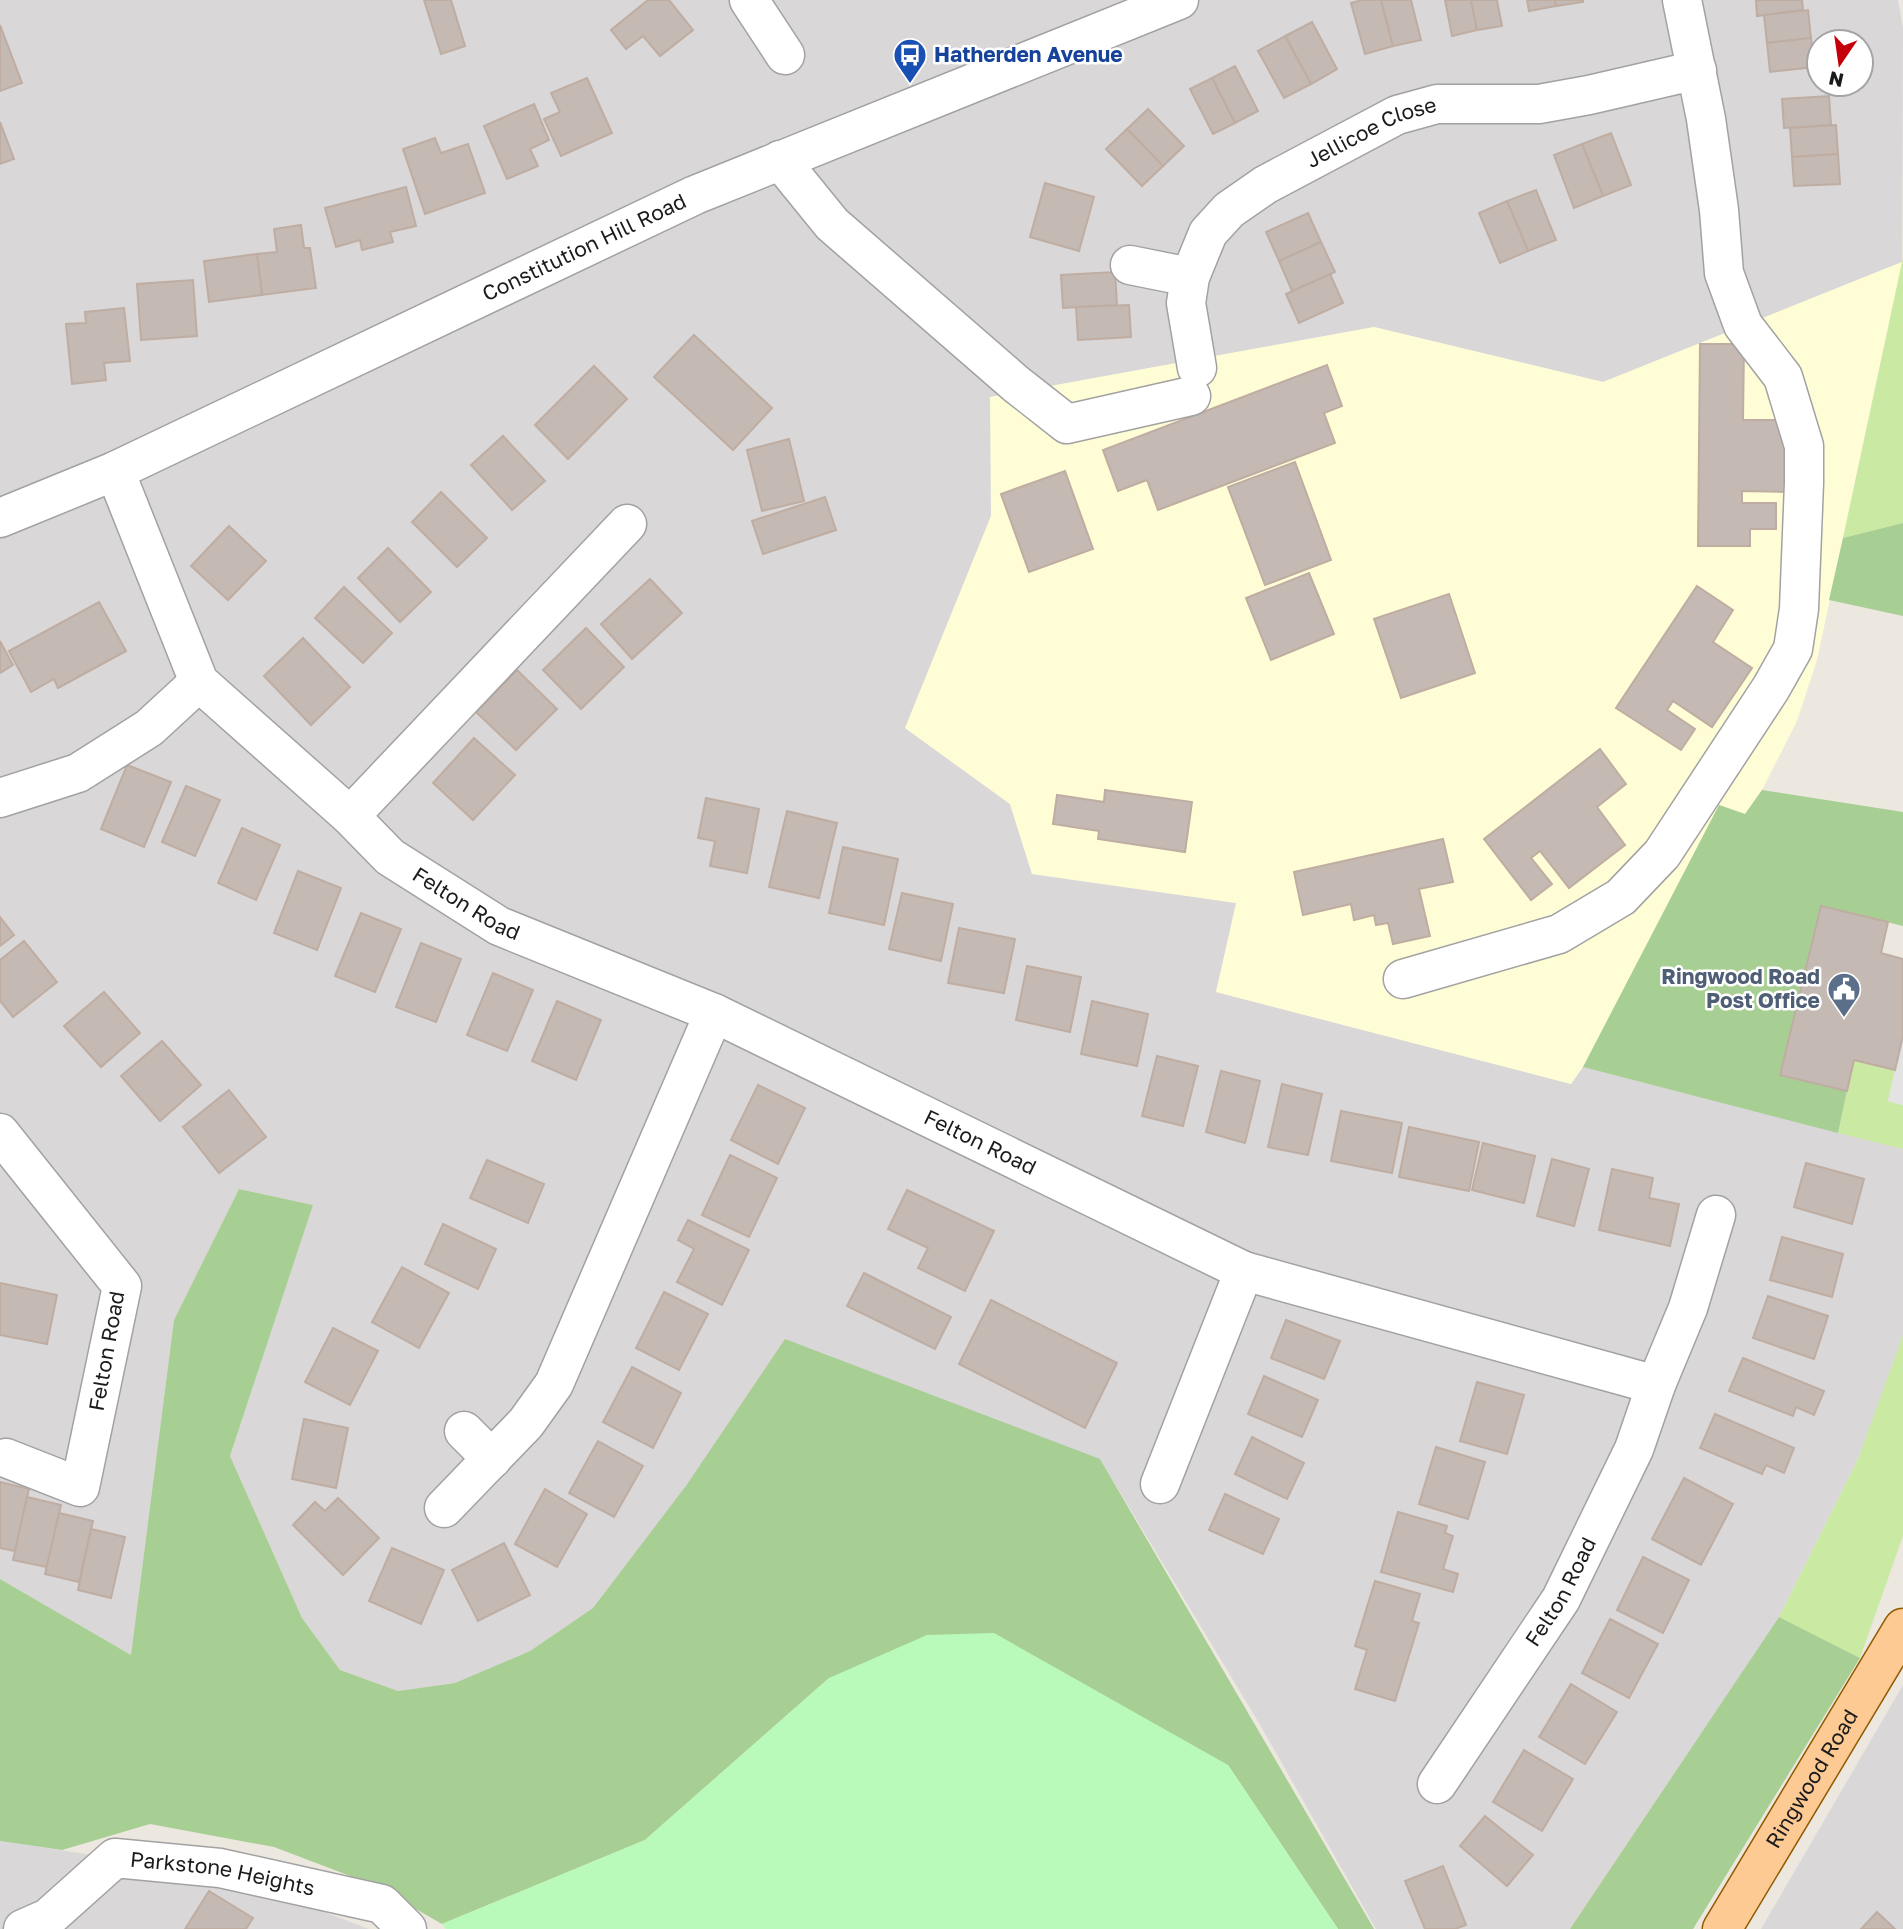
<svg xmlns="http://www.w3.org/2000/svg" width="1903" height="1929" font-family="'Golos Text',sans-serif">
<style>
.residential{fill:#d9d7d8;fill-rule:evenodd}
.education{fill:#fffdd6}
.grass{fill:#caeaa3}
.forest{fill:#a7ce93}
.park{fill:#b9faba}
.parking{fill:#e3e3e3}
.building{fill:#c4b9b3;stroke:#bfada2;stroke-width:2}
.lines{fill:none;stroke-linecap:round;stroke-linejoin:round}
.minor-casing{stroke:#a2a2a2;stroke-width:41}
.major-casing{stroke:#915900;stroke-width:41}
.minor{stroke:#fff;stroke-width:38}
.major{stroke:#feca93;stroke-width:38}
.labels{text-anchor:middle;stroke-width:5;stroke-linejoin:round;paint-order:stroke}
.transit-label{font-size:21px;font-weight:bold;fill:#164399;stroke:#fff;text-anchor:start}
.street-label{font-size:21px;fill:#1b1b1b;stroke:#fff}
.service-label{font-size:21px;font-weight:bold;fill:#4e5e75;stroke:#fff;text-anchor:end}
</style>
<rect width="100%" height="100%" fill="#ede8df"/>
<g class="residential">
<path d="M0 0H1898L1903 28 1902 262 1603 382 1374 327 991 397V516L905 728 1010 804 1032 874 1237 903 1216 992 1571 1084 1583 1067 1903 1149V1335L1858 1459 1779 1617 1570 1929H1376L1259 1723 1100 1459 688 1483 593 1608 530 1651 455 1683 398 1691 340 1670 302 1618 230 1456 313 1205 239 1189 174 1320 131 1655 0 1579ZM1819 42H1861V84H1819Z"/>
<path d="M1903 1685V1929H1761Z"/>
<path d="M0 1841 230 1876 369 1929H0Z"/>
</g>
<path class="education" d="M1902 262 1817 660 1797 721 1762 790 1745 814 1720 805 1583 1067 1571 1084 1216 992 1236 903 1032 874 1010 804 905 728 991 516 990 397 1374 327 1603 382Z"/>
<g class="grass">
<path d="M1903 258V523L1843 538Z"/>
<path d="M1854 1060 1895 1070 1888 1101 1903 1105V1149L1838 1133Z"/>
<path d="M1903 1335V1536L1860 1658 1779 1617 1858 1459Z"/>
</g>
<g class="forest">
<path d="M1903 523V616L1829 600 1843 538Z"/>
<path d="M1762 790 1903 812V926L1821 906 1780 1075 1847 1091 1838 1133 1583 1067 1719 805 1745 814Z"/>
<path d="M239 1189 313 1205 230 1456 302 1618 340 1670 398 1691 455 1683 530 1651 593 1608 688 1483 785 1339 1100 1459 1374 1929H1338L1228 1765 829 1678 645 1840 442 1924 374 1885 274 1847 150 1824 62 1850 0 1841V1579L131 1655 174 1320Z"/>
<path d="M1779 1617 1860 1658 1693 1929H1570Z"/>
</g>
<path class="park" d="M994 1633 1228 1765 1338 1929H446L442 1924 645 1840 829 1678 927 1635Z"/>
<path class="parking" d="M1903 1036V1105L1888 1101Z"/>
<g class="building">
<path d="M424 0H451L465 46 441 54Z"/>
<path d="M648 0H669L693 30 660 56 643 36 626 49 611 30Z"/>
<path d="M1362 0H1381L1393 46 1365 54 1351 3Z"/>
<path d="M1381 0H1411L1421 40 1393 46Z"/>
<path d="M1445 0H1471L1477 30 1452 36Z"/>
<path d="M1471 0H1497L1502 26 1477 30Z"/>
<path d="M1527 0H1555L1556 6 1529 11Z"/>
<path d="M1555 0H1583V2L1556 6Z"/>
<path d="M1756 0H1802L1803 10 1757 16Z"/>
<path d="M1808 10 1811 38 1767 43 1764 15Z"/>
<path d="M1312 22 1337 69 1311 84 1285 36Z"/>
<path d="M0 25 22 83 0 91Z"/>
<path d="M1285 36 1311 84 1284 98 1258 51Z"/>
<path d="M1811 38 1814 67 1770 72 1767 43Z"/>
<path d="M1235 66 1258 111 1235 123 1212 78Z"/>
<path d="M587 78 612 133 561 156 544 119 560 112 551 93Z"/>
<path d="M1212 78 1235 123 1213 134 1190 89Z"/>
<path d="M1829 96 1831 125 1784 128 1782 99Z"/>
<path d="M534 104 549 140 530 149 538 166 507 179 484 126Z"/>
<path d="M1148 109 1184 146 1163 166 1127 129Z"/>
<path d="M0 122 14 159 0 164Z"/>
<path d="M1836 125 1838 154 1792 157 1790 128Z"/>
<path d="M1127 129 1163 166 1142 186 1106 149Z"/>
<path d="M1611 133 1631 185 1603 196 1582 144Z"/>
<path d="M435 138 441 153 468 144 485 193 425 214 403 149Z"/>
<path d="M1582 144 1603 196 1574 208 1554 155Z"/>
<path d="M1838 154 1840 184 1794 186 1792 157Z"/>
<path d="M1045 183 1094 197 1079 251 1030 237Z"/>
<path d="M406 187 416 226 390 232 393 242 362 250 360 240 336 247 325 208Z"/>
<path d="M1536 190 1556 240 1528 251 1507 201Z"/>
<path d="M1507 201 1528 251 1500 263 1479 213Z"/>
<path d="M1308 213 1321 242 1279 261 1266 232Z"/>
<path d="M301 225 304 248H310L316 288 262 295 257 254 277 252 274 229Z"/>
<path d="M1321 242 1335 272 1292 291 1279 261Z"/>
<path d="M257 254 262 295 209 302 204 261Z"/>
<path d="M1115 272 1117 305 1063 308 1061 275Z"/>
<path d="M1330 274 1343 303 1299 323 1286 294Z"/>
<path d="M193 280 197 336 141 340 137 284Z"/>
<path d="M1129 305 1131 337 1078 340 1076 307Z"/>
<path d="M124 308 130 361 104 363 106 380 72 384 66 324 86 323 85 312Z"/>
<path d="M694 335 772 408 733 450 654 377Z"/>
<path d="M1700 344H1744L1743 420H1790L1789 492 1742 491V503H1776V529H1750V546H1698Z"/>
<path d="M1327 365 1342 406 1324 413 1335 443 1158 510 1147 480 1118 491 1103 450Z"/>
<path d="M594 366 627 399 568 459 535 425Z"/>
<path d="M503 436 545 481 512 510 471 465Z"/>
<path d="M789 439 804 501 762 511 747 450Z"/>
<path d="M1295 462 1331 560 1265 585 1228 487Z"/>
<path d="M1065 471 1093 549 1029 572 1001 494Z"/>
<path d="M441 492 487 538 457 567 412 522Z"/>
<path d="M825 497 836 530 763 554 752 521Z"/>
<path d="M229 526 266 561 228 600 191 566Z"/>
<path d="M388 548 431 592 400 622 358 578Z"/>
<path d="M1309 573 1334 634 1271 660 1246 598Z"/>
<path d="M650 579 682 613 632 659 601 624Z"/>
<path d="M1697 586 1733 610 1713 642 1752 668 1712 727 1673 701 1667 710 1695 729 1681 750 1616 708Z"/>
<path d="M344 587 392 633 363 663 315 618Z"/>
<path d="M1449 594 1475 673 1401 698 1374 619Z"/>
<path d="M99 602 126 651 58 688 54 679 31 692 9 651Z"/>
<path d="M586 628 624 667 581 709 543 670Z"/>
<path d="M303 638 350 687 311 725 264 676Z"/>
<path d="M0 641 13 665 0 673Z"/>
<path d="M517 670 557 709 516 750 476 712Z"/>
<path d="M474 738 515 775 473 820 433 783Z"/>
<path d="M1600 749 1626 784 1597 807 1625 845 1569 888 1540 851 1531 858 1552 884 1531 900 1484 839Z"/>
<path d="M127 765 171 782 144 847 101 829Z"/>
<path d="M186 786 220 800 195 856 162 842Z"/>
<path d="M1105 790 1192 802 1185 852 1098 839 1099 831 1053 824 1057 795 1104 802Z"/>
<path d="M706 798 759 809 747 873 710 866 715 841 698 838Z"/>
<path d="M787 811 837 823 819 898 769 887Z"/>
<path d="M242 828 280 845 256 900 218 883Z"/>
<path d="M1443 839 1453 882 1419 889 1430 936 1393 944 1388 923 1376 925 1374 915 1354 920 1351 904 1303 915 1294 872Z"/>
<path d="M843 847 898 859 884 925 829 913Z"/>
<path d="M298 871 341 888 317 950 274 933Z"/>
<path d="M902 893 953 904 941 961 889 949Z"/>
<path d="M1821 906 1888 922 1881 953 1903 959V1036L1895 1070 1854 1060 1847 1091 1780 1075Z"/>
<path d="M361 913 401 929 375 992 335 976Z"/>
<path d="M0 917 14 935 0 946Z"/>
<path d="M959 928 1015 939 1004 993 948 983Z"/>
<path d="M24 941 57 982 13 1017 0 1001V960Z"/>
<path d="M421 943 461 959 436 1022 396 1007Z"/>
<path d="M1027 966 1081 977 1070 1032 1016 1020Z"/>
<path d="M493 973 533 990 507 1051 467 1035Z"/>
<path d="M104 992 140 1033 101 1067 64 1026Z"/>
<path d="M557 1001 601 1020 576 1080 532 1061Z"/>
<path d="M1092 1001 1148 1014 1137 1066 1081 1054Z"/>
<path d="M162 1041 201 1085 160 1121 121 1076Z"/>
<path d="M1157 1056 1198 1066 1183 1126 1142 1116Z"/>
<path d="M1221 1071 1260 1081 1245 1143 1206 1132Z"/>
<path d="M1282 1084 1322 1094 1308 1155 1268 1147Z"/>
<path d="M758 1085 805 1108 778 1164 731 1140Z"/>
<path d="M229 1090 266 1137 219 1173 183 1127Z"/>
<path d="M1341 1111 1402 1123 1392 1173 1331 1161Z"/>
<path d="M1409 1127 1479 1142 1469 1191 1399 1177Z"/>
<path d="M1483 1143 1535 1156 1524 1203 1472 1190Z"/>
<path d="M730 1155 777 1178 749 1237 702 1215Z"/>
<path d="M1552 1159 1589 1169 1574 1226 1537 1216Z"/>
<path d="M487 1160 544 1184 528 1223 470 1198Z"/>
<path d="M1806 1163 1864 1179 1852 1224 1794 1207Z"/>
<path d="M1612 1169 1653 1178 1649 1198 1679 1204 1670 1246 1599 1230Z"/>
<path d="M907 1190 994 1231 965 1291 918 1268 928 1248 888 1229Z"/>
<path d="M688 1220 749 1250 722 1305 677 1282 694 1249 678 1240Z"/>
<path d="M443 1224 496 1249 478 1289 425 1264Z"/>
<path d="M1782 1237 1843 1254 1832 1297 1770 1280Z"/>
<path d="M402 1267 449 1293 419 1348 372 1322Z"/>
<path d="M864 1273 951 1317 935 1349 847 1306Z"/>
<path d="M0 1283 57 1295 47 1344 0 1335Z"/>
<path d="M664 1292 708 1314 679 1370 636 1348Z"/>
<path d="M1768 1296 1828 1316 1814 1359 1753 1338Z"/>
<path d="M991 1300 1117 1363 1085 1428 959 1364Z"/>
<path d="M1286 1320 1340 1341 1324 1379 1271 1358Z"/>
<path d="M333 1328 378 1351 350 1405 305 1382Z"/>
<path d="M1743 1358 1824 1391 1814 1415 1796 1407 1793 1416 1729 1391Z"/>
<path d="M632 1367 681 1393 653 1448 603 1422Z"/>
<path d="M1264 1376 1318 1400 1302 1437 1248 1414Z"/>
<path d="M1477 1382 1524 1395 1507 1454 1460 1441Z"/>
<path d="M1715 1414 1794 1448 1784 1473 1766 1465 1762 1474 1700 1448Z"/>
<path d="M304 1419 348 1428 336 1488 292 1479Z"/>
<path d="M1252 1437 1304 1463 1287 1499 1235 1474Z"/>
<path d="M598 1441 643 1466 614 1517 569 1493Z"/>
<path d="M1436 1447 1485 1462 1468 1519 1419 1504Z"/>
<path d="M1684 1478 1733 1504 1701 1565 1652 1539Z"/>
<path d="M0 1482 29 1489 15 1551 0 1548Z"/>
<path d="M545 1489 587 1514 557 1567 515 1544Z"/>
<path d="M1225 1494 1279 1519 1263 1554 1209 1530Z"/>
<path d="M27 1497 61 1505 47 1567 13 1560Z"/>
<path d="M338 1498 379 1538 343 1575 293 1525 315 1502 325 1511Z"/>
<path d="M1398 1512 1447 1526 1445 1533 1453 1536 1443 1569 1458 1574 1453 1592 1381 1572Z"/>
<path d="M59 1513 93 1521 79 1582 45 1574Z"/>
<path d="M91 1529 125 1537 111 1598 78 1590Z"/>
<path d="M504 1543 530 1595 478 1621 452 1570Z"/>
<path d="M392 1548 444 1570 421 1624 369 1601Z"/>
<path d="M1643 1557 1689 1580 1663 1633 1617 1610Z"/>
<path d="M1375 1581 1420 1594 1412 1621 1419 1623 1395 1701 1355 1689 1367 1650 1355 1646Z"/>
<path d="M1610 1619 1658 1644 1629 1698 1582 1673Z"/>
<path d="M1571 1684 1617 1712 1585 1764 1539 1737Z"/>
<path d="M1524 1750 1573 1779 1542 1831 1493 1802Z"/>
<path d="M1485 1816 1533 1855 1507 1886 1460 1846Z"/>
<path d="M1443 1866 1466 1925 1455 1929H1425L1405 1881Z"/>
<path d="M209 1891 253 1918 246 1929H185Z"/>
<path d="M1877 1912 1895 1929H1861Z"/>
</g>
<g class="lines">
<defs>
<g id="minor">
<path d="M749 0 785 55"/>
<path d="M780 160 832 224 1016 384 1067 424 1191 396"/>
<path d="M1130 265 1190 277"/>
<path id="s1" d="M1197 368 1186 303 1190 277 1208 233 1229 210 1265 185 1397 115 1437 104H1539L1589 95 1697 70"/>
<path id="s2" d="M115 471 199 682 350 816 390 857 499 926 714 1013 1244 1271 1656 1385"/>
<path id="s3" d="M0 518 115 471 695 195 1179 0"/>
<path d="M0 798 78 773 149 728 199 682"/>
<path d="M350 816 627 524"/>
<path d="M1403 979 1559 934 1621 897 1662 854 1771 688 1793 649 1799 609 1804 483V446L1783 377 1743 325 1724 273 1719 210 1706 119 1682 0"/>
<path d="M0 1133 122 1286 80 1487 6 1458"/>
<path d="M464 1431 492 1459"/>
<path d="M1160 1484 1244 1271"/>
<path d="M444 1508 526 1423 554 1384 714 1013"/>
<path id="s4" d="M1437 1784 1561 1599 1634 1449 1656 1385 1688 1308 1716 1215"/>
<path id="s5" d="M23 1929 48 1918 115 1858 220 1868 382 1904 407 1929"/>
</g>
<g id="major">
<path id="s6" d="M1722 1929 1903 1628"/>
</g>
</defs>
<use href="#minor" class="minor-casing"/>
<use href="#major" class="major-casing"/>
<use href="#minor" class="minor"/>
<use href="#major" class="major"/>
</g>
<defs>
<symbol id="bus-pin" viewBox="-11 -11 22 30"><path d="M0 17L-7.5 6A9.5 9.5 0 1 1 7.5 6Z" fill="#1a4fb4" stroke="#fff"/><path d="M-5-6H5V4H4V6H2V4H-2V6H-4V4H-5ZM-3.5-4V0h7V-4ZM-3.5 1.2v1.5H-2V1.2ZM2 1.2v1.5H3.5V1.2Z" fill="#fff"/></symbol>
<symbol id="civic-pin" viewBox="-11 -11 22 30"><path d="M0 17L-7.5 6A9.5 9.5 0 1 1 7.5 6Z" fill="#5c6f8a" stroke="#fff"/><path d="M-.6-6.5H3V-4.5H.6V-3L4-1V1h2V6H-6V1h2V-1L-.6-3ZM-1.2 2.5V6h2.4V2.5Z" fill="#fff"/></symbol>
</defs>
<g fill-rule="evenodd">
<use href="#bus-pin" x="891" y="36" width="38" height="52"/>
<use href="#civic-pin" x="1825" y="970" width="38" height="52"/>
</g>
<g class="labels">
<g class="transit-label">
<text x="934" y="62">Hatherden Avenue</text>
</g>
<g class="street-label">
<text dy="7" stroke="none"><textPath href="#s1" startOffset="334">Jellicoe Close</textPath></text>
<text dy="7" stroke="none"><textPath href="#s3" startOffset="644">Constitution Hill Road</textPath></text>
<text dy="7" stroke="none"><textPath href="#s2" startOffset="576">Felton Road</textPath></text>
<text dy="7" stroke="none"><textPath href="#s2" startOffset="1143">Felton Road</textPath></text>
<text transform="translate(107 1351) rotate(-80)" y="7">Felton Road</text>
<text dy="7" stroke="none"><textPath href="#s4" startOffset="229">Felton Road</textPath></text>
<text dy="7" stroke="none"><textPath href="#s6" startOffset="175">Ringwood Road</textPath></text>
<text dy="7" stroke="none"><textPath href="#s5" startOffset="226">Parkstone Heights</textPath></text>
</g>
<g class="service-label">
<text x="1820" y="984">Ringwood Road<tspan x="1820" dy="24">Post Office</tspan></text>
</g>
</g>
<g transform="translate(1840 63) rotate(193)"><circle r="33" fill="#ffffff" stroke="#a4a4a4" stroke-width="2"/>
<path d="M0-5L12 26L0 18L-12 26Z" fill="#c5000b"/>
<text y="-10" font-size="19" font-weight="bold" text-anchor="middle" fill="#1b1b1b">N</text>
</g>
</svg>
